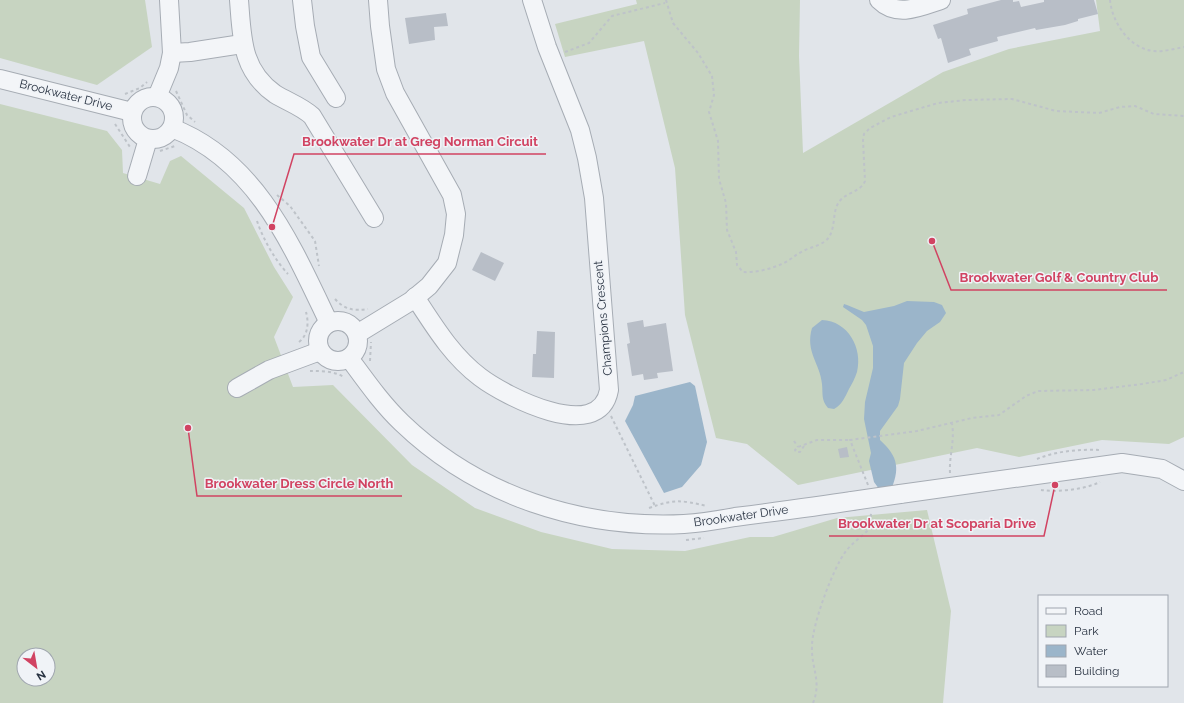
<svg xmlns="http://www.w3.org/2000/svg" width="1184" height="703" font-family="Raleway,sans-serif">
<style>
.green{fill:#c7d4c1;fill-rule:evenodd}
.water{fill:#9bb5ca}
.building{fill:#b8bec7}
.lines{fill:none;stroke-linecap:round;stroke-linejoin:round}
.minor-casing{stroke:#a6acb4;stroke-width:20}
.path{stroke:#bec3c9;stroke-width:2;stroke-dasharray:3 3;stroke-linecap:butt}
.minor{stroke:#f3f5f8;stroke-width:18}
.minor-bridge-casing{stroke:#a6acb4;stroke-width:20;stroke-linecap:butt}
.minor-bridge{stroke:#f3f5f8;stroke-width:18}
.labels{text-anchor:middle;stroke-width:3;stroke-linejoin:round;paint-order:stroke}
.street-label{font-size:12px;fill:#293342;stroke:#f0f3f7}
.leader{fill:none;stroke:#d14362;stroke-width:1.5}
.callout-dot{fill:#d14362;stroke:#f0f3f7;stroke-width:1.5}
.callout-label{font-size:13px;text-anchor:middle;font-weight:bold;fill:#d14362;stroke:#f0f3f7;stroke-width:3;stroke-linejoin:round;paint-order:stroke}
</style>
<rect width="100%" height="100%" fill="#e1e5ea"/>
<g class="green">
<path d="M0 0H145L152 47 97 85 0 58Z"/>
<path d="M636 0H800L799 56 803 153 943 72 1009 49 1100 31 1096 0H1184V437L1169 444 1102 440 1019 457 977 448 798 485 747 444 716 438 685 315 675 168 644 41 565 57 555 24 637 4Z"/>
<path d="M0 104 107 131 122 150 123 173 160 184 170 161 181 156 244 208 274 267 293 297 274 337 293 387 333 385 412 465 475 508 541 532 612 549 685 551 750 537H773L837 518 927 510 951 611 943 703H0ZM24 655H48V679H24Z"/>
</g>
<g class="water">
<path d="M907 301 934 302 942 305 946 313 940 322 927 331 917 343 904 363 900 399 898 406 880 431V440C899 457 900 470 890 492L882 493 874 482 869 461 871 453 864 419 865 402 873 368V346L866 325 862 320 843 307 844 304 847 305 864 312 894 306Z"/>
<path d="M822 320C848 321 863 348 857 372 855 378 852 384 849 389 845 397 842 405 834 409L828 408C821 400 823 394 822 384 820 363 805 352 812 328Z"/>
<path d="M690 382 695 386 707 442 701 465 682 487 664 493 625 421 633 405 635 396Z"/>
</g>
<g class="building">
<path d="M1001 0H1013V2L1019 1 1021 7 1044 2V0H1094L1098 14 1078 19V21L1065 25 1036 30 1035 28 997 37 998 41 969 49 971 55 948 63 941 38 938 39 933 25 968 14 967 9Z"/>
<path d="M446 13 448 26 434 27 435 40 409 44 405 18Z"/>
<path d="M481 252 504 263 495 281 472 270Z"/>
<path d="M643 320 644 327 666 323 673 371 657 373 658 378 644 380 643 374 632 376 627 344 630 343 627 323Z"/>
<path d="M537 331 555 332 554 378 532 377 533 354H536Z"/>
<path d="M847 447 849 457 840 458 838 449Z"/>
</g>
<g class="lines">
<defs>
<g id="minor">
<path d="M239 0C242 37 241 70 275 94 288 102 301 106 312 116L374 218"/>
<path d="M302 0 305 26 311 57 336 98"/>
<path d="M879 0C897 18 920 7 941 0"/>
<path d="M172 53 190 52 242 44"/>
<path d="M0 79 132 112"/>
<circle cx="153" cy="118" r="21"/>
<path d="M157 97 169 68 172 53 169 0"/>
<path d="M172 128C257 161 292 246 329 323"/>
<path d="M137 176 148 139"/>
<path d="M415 297C434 326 452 356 480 377 505 396 599 445 609 390L594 198 587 158 580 130 547 47 532 0"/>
<circle cx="338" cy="341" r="20"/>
<path d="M357 334 411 301 429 286 447 263 454 235 456 214 452 195 395 93 386 69 380 26 378 0"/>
<path d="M349 358C366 381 382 404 402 423 478 496 581 529 684 524 701 523 719 520 735 517 774 512 813 507 852 501"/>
<path d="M237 388 269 370 320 351"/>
<path d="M900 494 1122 463 1162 469 1184 481"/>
</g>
</defs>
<use href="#minor" class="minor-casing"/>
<g class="path">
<path d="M666 0 673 23 698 53 712 76 714 95 709 112 718 141 719 179 726 203 727 230 736 252 737 265 743 272C755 273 770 269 782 264 789 261 795 255 803 251 811 247 824 245 829 237 836 226 832 212 839 202 846 192 861 192 865 181L863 140 864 134 870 128 891 117 938 103 966 100 1012 99 1056 111 1099 113 1120 107 1135 106 1154 114 1184 116"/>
<path d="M1110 0C1112 22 1129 48 1153 51 1163 52 1174 49 1184 47"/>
<path d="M565 52 589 43 612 16 665 3"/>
<path d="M176 91 187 115 195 122"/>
<path d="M125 94 140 88 147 82"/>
<path d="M115 124 130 147"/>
<path d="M160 151 175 146"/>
<path d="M277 195 290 206 315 241 319 266"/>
<path d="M257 221C263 239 275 260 288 274"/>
<path d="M335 299C345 310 354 311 368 309"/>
<path d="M299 342C308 335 309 323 306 312"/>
<path d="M370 361 371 342"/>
<path d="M310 371C321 371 334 371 344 377"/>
<path d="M611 416 655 506"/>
<path d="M794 441 798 447"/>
<path d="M804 446 800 452H796L795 450 798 447 817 440H850"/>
<path d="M1037 459C1056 451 1080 449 1100 450"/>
<path d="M950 473C949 456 955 440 952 424"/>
<path d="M868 485 850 440 917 431 972 418 999 415 1026 396 1038 391 1094 390 1142 384 1166 380 1184 372"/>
<path d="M1041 490C1059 492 1083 490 1100 482"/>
<path d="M649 508C674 499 681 500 707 506"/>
<path d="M686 540 704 538"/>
<path d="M813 703C822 681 811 668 812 646 812 625 833 568 846 551 853 542 863 536 870 528L871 513"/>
</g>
<use href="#minor" class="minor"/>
<defs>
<path id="minor-bridge" d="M852 501 900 494"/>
</defs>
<use href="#minor-bridge" class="minor-bridge-casing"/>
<use href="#minor-bridge" class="minor-bridge"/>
</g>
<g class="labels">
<g class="street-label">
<text transform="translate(66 95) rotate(14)" y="4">Brookwater Drive</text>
<text transform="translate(603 318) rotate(-95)" y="4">Champions Crescent</text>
<text transform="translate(741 516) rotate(-8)" y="4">Brookwater Drive</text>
</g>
</g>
<path class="leader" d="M272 227L294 154H546M932 241L951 290H1167M188 428L197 496H402M1055 485L1044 536H829"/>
<g class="callout-dot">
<circle cx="272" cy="227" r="4"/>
<circle cx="932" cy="241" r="4"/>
<circle cx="188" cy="428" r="4"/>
<circle cx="1055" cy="485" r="4"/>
</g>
<g class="callout-label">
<text x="420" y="146">Brookwater Dr at Greg Norman Circuit</text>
<text x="1059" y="282">Brookwater Golf &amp; Country Club</text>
<text x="299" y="488">Brookwater Dress Circle North</text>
<text x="937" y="528">Brookwater Dr at Scoparia Drive</text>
</g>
<rect x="1038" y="595" width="130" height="92" fill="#f0f3f7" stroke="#a0a6af"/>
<rect x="1046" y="608" width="20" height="6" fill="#f3f5f8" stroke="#a0a6af"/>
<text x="1074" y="615" font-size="12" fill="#293342">Road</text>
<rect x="1046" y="625" width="20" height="12" fill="#c7d4c1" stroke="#a0a6af"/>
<text x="1074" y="635" font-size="12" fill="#293342">Park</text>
<rect x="1046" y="645" width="20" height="12" fill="#9bb5ca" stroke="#a0a6af"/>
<text x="1074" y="655" font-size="12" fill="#293342">Water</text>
<rect x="1046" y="665" width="20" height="12" fill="#b8bec7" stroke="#a0a6af"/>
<text x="1074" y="675" font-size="12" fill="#293342">Building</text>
<g transform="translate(36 667) rotate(149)"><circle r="19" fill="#f0f3f7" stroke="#a0a6af"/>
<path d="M0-3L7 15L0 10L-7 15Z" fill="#d14362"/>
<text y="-6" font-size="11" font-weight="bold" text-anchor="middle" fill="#293342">N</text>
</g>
</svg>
